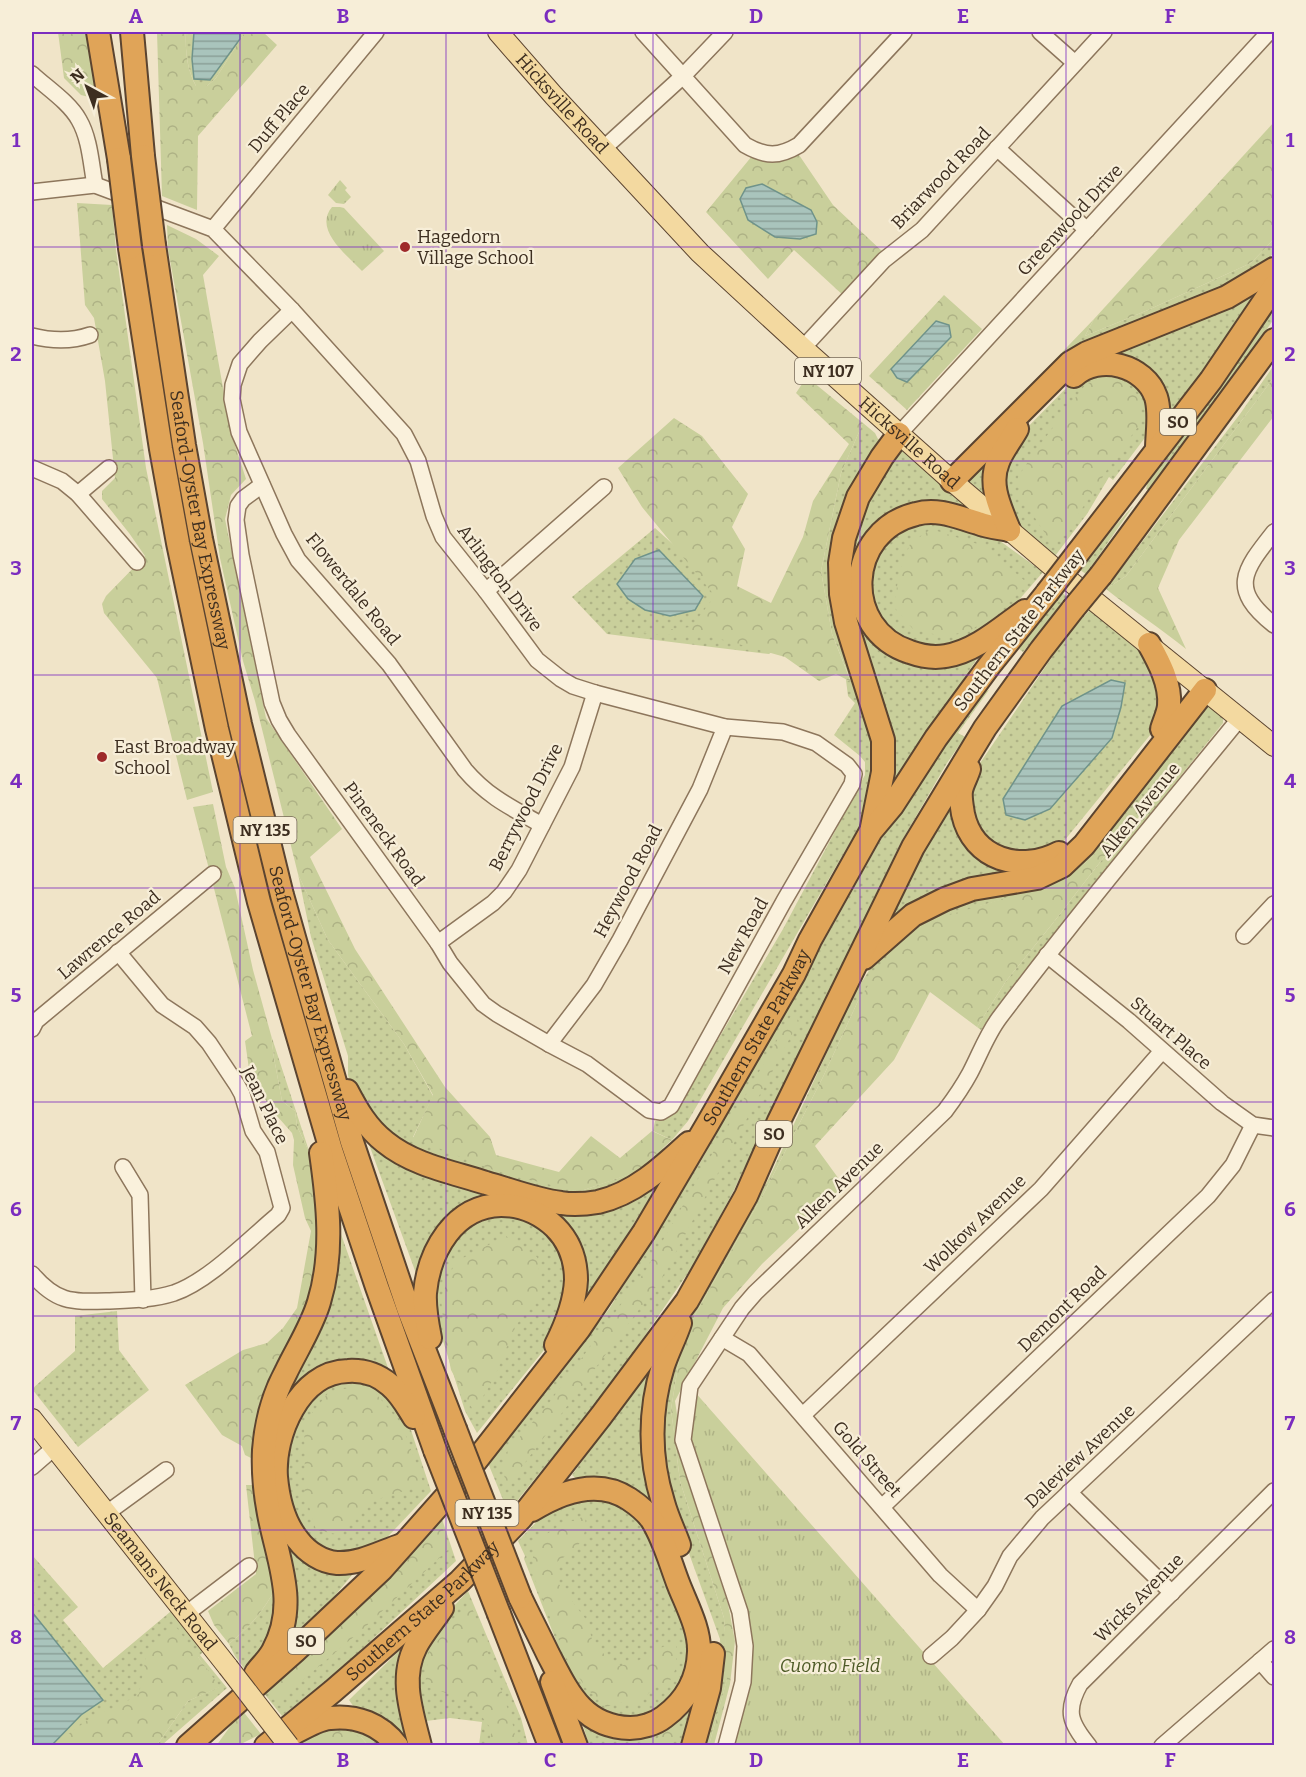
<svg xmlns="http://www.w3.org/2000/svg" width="1306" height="1777" font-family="Bitter,serif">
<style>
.grass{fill:url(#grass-dots)}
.forest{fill:url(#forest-crowns);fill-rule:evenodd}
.park{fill:url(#park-tufts)}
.water{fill:url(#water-rules);stroke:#6f938a;stroke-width:1.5}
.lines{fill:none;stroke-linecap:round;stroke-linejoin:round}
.minor-casing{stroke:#8d765c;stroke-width:18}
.major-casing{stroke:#5b4430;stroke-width:22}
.highway-casing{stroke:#5b4430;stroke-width:26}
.minor{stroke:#faf1dc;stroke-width:15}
.major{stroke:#f3d9a0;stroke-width:20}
.highway{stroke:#e0a458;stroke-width:22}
.major-bridge-casing{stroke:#5b4430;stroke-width:22;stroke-linecap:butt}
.highway-bridge-casing{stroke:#5b4430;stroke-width:26;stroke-linecap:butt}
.major-bridge{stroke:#f3d9a0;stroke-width:20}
.highway-bridge{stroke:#e0a458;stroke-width:22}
.grid{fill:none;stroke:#7b2cbf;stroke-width:1.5;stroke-opacity:0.55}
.poi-dot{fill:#9e2a2b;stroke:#f7eed8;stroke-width:2}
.labels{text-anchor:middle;stroke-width:4.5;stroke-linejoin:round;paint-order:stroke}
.shield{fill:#f7eed8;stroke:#756857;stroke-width:1.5}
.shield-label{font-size:16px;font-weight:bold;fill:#3d2e20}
.street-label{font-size:18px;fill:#3d2e20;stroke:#f7eed8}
.poi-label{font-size:18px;fill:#3d2e20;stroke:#f7eed8;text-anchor:start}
.park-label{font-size:18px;font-style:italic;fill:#4d5a26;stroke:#f7eed8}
.neatline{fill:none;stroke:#7b2cbf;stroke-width:2}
.grid-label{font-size:20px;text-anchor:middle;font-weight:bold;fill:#7b2cbf}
</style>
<defs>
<pattern id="grass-dots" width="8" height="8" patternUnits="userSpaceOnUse" patternTransform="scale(1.5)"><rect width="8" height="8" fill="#c9cf9b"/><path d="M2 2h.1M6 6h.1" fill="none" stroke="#aeb285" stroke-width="1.8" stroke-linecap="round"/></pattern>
<pattern id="forest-crowns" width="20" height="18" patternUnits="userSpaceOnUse" patternTransform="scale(1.5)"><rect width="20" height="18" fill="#c9cf9b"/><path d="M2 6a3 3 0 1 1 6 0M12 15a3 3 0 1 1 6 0" fill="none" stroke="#aeb285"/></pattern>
<pattern id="park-tufts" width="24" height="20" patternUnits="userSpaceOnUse" patternTransform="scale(1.5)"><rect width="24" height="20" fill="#c9cf9b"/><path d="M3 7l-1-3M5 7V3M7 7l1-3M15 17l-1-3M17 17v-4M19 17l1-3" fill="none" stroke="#aeb285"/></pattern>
<pattern id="water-rules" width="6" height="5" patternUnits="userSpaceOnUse" patternTransform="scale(1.5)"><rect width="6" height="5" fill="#a9c4bc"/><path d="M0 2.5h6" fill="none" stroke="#8ba098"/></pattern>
</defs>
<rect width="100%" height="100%" fill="#f0e4c8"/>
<g class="grass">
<path d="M186 32H245L216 78 207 86H196C187 70 185 50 186 32Z"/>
<path d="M1274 239V253L1253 273 1226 291 1088 345 960 458 1094 319 1085 336 1148 310 1251 263Z"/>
<path d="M1258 287 1243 312 1166 424 1162 404 1098 353Z"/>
<path d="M1274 302V319L1191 438 1150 491 1146 489 1148 480Z"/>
<path d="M1274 365V377L1126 576 1106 589 1240 414Z"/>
<path d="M1085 372 1133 376 1154 412 1147 435 1113 480 1109 477 1087 514 1055 556 1013 524 1008 515 1003 458 1016 439 1075 379Z"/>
<path d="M863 423 875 433 878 439H882L837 540 878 745 863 820 688 1121 672 1140 653 1131 655 1121H661L675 1113 783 929 865 775V762L860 756 834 735 855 703 848 696 846 680 851 681 832 634 821 571 841 473Z"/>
<path d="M1004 435 989 501 964 479Z"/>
<path d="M899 448 986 518 928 506 855 573 905 656 983 650 889 789 843 589 851 522Z"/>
<path d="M1134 505 1086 574 1077 568Z"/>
<path d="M928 515 989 533 1043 572 1018 601 992 627 962 645 906 647 870 612 873 548Z"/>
<path d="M655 528 783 644 769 654 607 634 572 597Z"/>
<path d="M1059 591 1068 597 1023 652 1019 649 1034 624Z"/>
<path d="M1090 610 1149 658 1165 692 1155 729 1060 846 1039 852H1008L982 837 970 814 972 775 1069 632Z"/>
<path d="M989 690 958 733 965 737 947 763 900 844 732 1194 694 1264 613 1382 508 1512 488 1463 551 1385 609 1309 701 1161 883 836 929 766 981 693Z"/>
<path d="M1206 703 1223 715V723L1007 993 981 1030 977 1027 1006 981 1053 923 1128 826 1085 863 1045 887 980 906 858 1001 823 1077 764 1193 696 1313 682 1342 671 1409 680 1481 724 1618 728 1676 709 1745H700L721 1667 720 1639 666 1490 657 1441 664 1378 683 1331 743 1227 770 1176 853 996 875 961 926 912 1046 879Z"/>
<path d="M950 794 999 863 1003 871 1002 878 889 925 884 922Z"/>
<path d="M298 874 328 940 404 1044 433 1096 413 1137 578 1192 635 1172 663 1148 666 1153 628 1186 576 1200 397 1145 353 1094 348 1075V1056L311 937Z"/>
<path d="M271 1035 310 1154 297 1126 295 1111 282 1101 274 1058Z"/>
<path d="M362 1125 504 1195 481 1204 418 1279Z"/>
<path d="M656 1182 658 1185 601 1276 576 1312 548 1208Z"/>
<path d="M517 1210 549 1227 569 1257 571 1284 548 1345 477 1433 465 1411 433 1309 435 1273 449 1238 478 1214Z"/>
<path d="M337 1231 341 1234 393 1382 364 1363 331 1362 304 1380 277 1418Z"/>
<path d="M117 1311 119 1350 149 1390 78 1447 32 1389 75 1351V1316Z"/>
<path d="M657 1357 658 1502 651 1509 579 1481 572 1475Z"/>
<path d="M363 1376 391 1390 408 1421 431 1491 377 1548 357 1556 317 1551 294 1524 281 1462 310 1390Z"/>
<path d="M579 1494 637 1509 691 1630 684 1689 662 1710 637 1720 611 1718 588 1707 568 1671 524 1559 525 1556 518 1541 550 1508Z"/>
<path d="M442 1519 456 1561 347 1663 282 1716 263 1692 357 1604Z"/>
<path d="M282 1525 356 1570 324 1609 284 1645Z"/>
<path d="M32 1555 78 1607 63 1620 103 1668 176 1607 208 1647 200 1655 227 1688 162 1745H157L188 1701 219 1687 198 1657 105 1745H32Z"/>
<path d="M279 1583 274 1637 246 1671 235 1656 229 1644C254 1623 263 1611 279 1583Z"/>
<path d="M468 1591 521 1718 528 1745H479L482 1722 450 1718 426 1721 417 1710 414 1662 428 1634Z"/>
<path d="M406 1644 414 1744H404L356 1710 349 1700Z"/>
<path d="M693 1698 699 1701 686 1745H589L579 1712 629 1736Z"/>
<path d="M328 1722 357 1723 389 1745H368L361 1737 301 1740Z"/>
</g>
<g class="forest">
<path d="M58 32H91L100 100 81 95 64 78Z"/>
<path d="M157 32H186C185 50 187 70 196 86H207L216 78 245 32H263L277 45 198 136 197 210 162 196Z"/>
<path d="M1274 122V239L1251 263 1148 310 1085 336 1094 319Z"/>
<path d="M797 152 833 205 885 254 845 297 794 250 768 279 706 212 752 156Z"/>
<path d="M77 203 112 205 116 250 146 468 213 792 187 800 157 678 104 613 102 604 106 596 145 556 129 533 102 499V491L115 478 105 381 94 318 85 305Z"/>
<path d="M167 225 196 239 219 256 203 275 231 433 246 479 231 495 225 519 266 718 342 829 310 857 355 949 445 1087 490 1137 496 1155 559 1172 591 1136 620 1158 652 1131 672 1140 636 1172 578 1192 496 1171 413 1138 433 1095 404 1044 328 940 298 874 255 701 243 661 220 558 203 443 168 249Z"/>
<path d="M944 295 982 329 907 410 869 376ZM948 325 951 338 907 382Z"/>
<path d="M1114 372 1140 397 1141 423 1114 459 1065 535 1052 544 1020 495 1018 477 1033 454 1085 385Z"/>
<path d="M1274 377V416L1179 540 1158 588 1186 649C1160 628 1132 610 1106 589L1126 576Z"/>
<path d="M804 381 813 382 863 423 841 473 821 571 832 634 851 682 836 674 819 681 785 657 713 637 638 633 691 627 715 596 642 507 618 468 674 418 702 436 748 494 732 527 745 549 737 586 771 603 803 537 813 501 849 444 796 393Z"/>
<path d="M931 529 984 546 1025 581 999 609 973 629 945 637 913 629 894 607 899 573 910 544Z"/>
<path d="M213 804 226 867 235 888 253 970 271 1035 274 1058 282 1101 295 1111 297 1126 310 1154 320 1230 308 1301 272 1376 254 1435 255 1460 245 1455 242 1446 222 1435 185 1385 243 1350 267 1343 283 1328 297 1308 311 1231 305 1218 293 1165 294 1140 292 1133 270 1108 249 1069 245 1041 252 1036 193 807Z"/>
<path d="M1131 822 1053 923 1006 981 977 1027 930 992 894 1060 815 1146 844 1186 762 1264 723 1308 675 1401 686 1476 728 1604 735 1641 730 1684 714 1745H709L727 1679 724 1618 680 1481 671 1409 682 1342 696 1313 764 1193 823 1077 858 1001 890 952 929 921 1045 886 1085 863Z"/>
<path d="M792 1014 799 1021 661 1280 504 1491 505 1454 549 1403 646 1270Z"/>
<path d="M506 1236 537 1257 542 1290 515 1327 495 1376 474 1412 451 1370 445 1340 441 1298 455 1262Z"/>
<path d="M368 1384 402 1425 424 1485 375 1500 336 1534 316 1530 304 1489 305 1456 304 1423 329 1392Z"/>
<path d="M246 1485H256L279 1583C263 1611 254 1623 229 1644L214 1625 208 1611 256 1574Z"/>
<path d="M585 1516C588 1539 577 1550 558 1561V1583L588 1622 592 1640 615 1667 636 1662 656 1650 676 1641V1668L669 1683 653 1688 639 1704 623 1702 606 1707 586 1688 565 1656 533 1574V1543L559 1526Z"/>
<path d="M440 1522 450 1548 363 1629 279 1700 267 1688 340 1623Z"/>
<path d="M470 1602 512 1721 517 1745H488L492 1730 470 1701 425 1686 429 1651Z"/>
<path d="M174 1624 220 1687 188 1701 157 1745H53L99 1712 112 1710 139 1694 147 1652Z"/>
<path d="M242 1710 261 1734 239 1745 216 1746Z"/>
<path d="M674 1724 681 1732 669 1745H630L631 1744 655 1740Z"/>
<path d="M329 1729 361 1737 368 1745H305L301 1740Z"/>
</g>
<g class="park">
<path d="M340 180 347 188 345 190 351 197 344 204 336 203 328 195Z"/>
<path d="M332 207H340L344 208 384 251 362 271C347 255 313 230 332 207Z"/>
<path d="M694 1391 1005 1745H732L750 1668 687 1440Z"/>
</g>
<g class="water">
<path d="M194 32H240V39L210 80 194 79 192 59Z"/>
<path d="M762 184 811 210 817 222 816 234 800 239 775 237 748 220 740 199 746 188Z"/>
<path d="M936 321 949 325 951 337 907 382 897 378 891 369Z"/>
<path d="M659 550 703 596 695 610 670 616 645 610 628 599 617 584 635 559Z"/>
<path d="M1111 680 1125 683 1121 707 1112 738 1050 809 1025 820 1006 815 1003 799 1062 706Z"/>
<path d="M32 1612 103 1700 81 1715 52 1745H32Z"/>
</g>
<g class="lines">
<defs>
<g id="minor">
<path d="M643 32 745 145C766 157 779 157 799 145L904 32"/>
<path d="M1040 32 1075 63"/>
<path d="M32 74C47 88 69 102 79 120 90 139 91 164 95 185"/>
<path d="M997 148 1087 230"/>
<path d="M603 149 683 76 725 32"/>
<path d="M32 192 95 185 213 229 292 310 404 434 418 461 434 516 443 537 486 591 537 660 561 679 573 686 595 693 725 727 783 732 816 743 847 765 854 774 852 784 784 901 671 1106 661 1112 649 1110 587 1064 549 1044 497 1014 483 1004 450 963 438 943 288 735 279 720 272 703 241 555 236 520 238 506 243 499 262 485"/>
<path d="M213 229 376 32"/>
<path d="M292 310 260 341 240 364 233 385 232 399 239 432 284 534 298 560 389 664 465 770C488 797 512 808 542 825"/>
<path d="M32 336C52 341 70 342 90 335"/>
<path d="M803 348 884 260 922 230 1104 32"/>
<path d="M899 434 1269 32"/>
<path d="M32 468 62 481 78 494 137 562"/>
<path d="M78 494 109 468"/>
<path d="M1274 532C1243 571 1229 589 1274 625"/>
<path d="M486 591 604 487"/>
<path d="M1244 936 1274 904"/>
<path d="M438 943 493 903 504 892 519 870 572 767 595 693"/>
<path d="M1047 955 1129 1021 1222 1103 1253 1125 1274 1128"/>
<path d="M32 1029 36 1021 213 874"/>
<path d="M549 1044 594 985 620 940 700 789 725 727"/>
<path d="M123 1167 140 1195 143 1300"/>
<path d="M32 1274C56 1302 70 1302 106 1301 129 1300 152 1300 174 1293 209 1281 249 1239 278 1215L282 1208 267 1152 253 1131 242 1094 237 1085 209 1043 195 1027 162 1005 118 952"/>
<path d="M722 1338 749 1354 940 1575 978 1610"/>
<path d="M803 1415 1041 1189 1162 1051"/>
<path d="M32 1467 55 1447"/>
<path d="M1069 1492 1172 1593"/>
<path d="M882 1507 1208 1196 1233 1165 1253 1125"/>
<path d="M107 1513 166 1470"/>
<path d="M186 1614 249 1566"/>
<path d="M931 1656 952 1638 978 1610 995 1586 1010 1556 1042 1518 1274 1300"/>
<path d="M1260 1661 1274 1677"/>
<path d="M726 1746 743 1682 745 1646 740 1612 683 1440 690 1386 742 1308 755 1293 945 1111C954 1099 963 1086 970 1073 980 1054 987 1034 1000 1017 1077 915 1159 817 1240 718"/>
<path d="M1089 1746C1070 1723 1065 1711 1080 1684L1274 1491"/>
<path d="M1162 1746 1274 1649"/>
</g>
<g id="major">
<path id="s1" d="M498 32 554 96 700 253 803 348 952 481 1061 574 1274 746"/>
<path id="s2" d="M32 1419 228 1667"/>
</g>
<g id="highway">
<path d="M98 32 119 159"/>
<path d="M132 32 143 156"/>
<path id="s3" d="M154 245 184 445 201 539 240 724 282 895 352 1142 408 1308 455 1429"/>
<path d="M130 248 161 449 178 543 217 729 259 902 331 1150 377 1287 435 1450"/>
<path d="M1074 376C1099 353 1145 365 1156 397 1161 413 1157 433 1157 449"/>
<path d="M952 481 1070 363 1087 353 1227 297 1274 269"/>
<path d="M1009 530C999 528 988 527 978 523 957 517 938 508 916 514 845 531 841 630 910 652 921 656 935 658 946 656 976 651 1001 628 1025 611"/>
<path d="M1009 530C1001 509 988 485 998 462 1002 451 1011 440 1017 429"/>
<path d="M1077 554 1211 380 1274 287"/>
<path d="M1101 575 1274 340"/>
<path d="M1149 644C1159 662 1171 684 1169 706 1168 714 1164 722 1162 729"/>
<path d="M969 769C967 776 962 784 961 791 960 798 962 807 963 814 973 860 1021 873 1059 853"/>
<path d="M872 827 883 772V740L846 622 841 594 840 563 844 538 858 497 882 457 899 434"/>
<path d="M864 958 913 915 945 899 972 889 1037 878 1062 866 1084 845 1205 690"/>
<path d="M347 1091C357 1110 367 1128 385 1142 413 1165 452 1172 486 1183 511 1190 536 1200 561 1203 573 1205 586 1204 598 1202 634 1194 663 1167 689 1143"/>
<path d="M430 1338C427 1323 424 1308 425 1293 429 1251 454 1206 501 1205 521 1205 540 1213 555 1227 569 1241 576 1260 576 1280 575 1303 566 1325 556 1345"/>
<path d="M402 1545C381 1552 360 1564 337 1563 322 1562 307 1552 298 1540 284 1523 278 1499 276 1477 273 1435 299 1372 348 1371 364 1370 377 1374 390 1385 401 1394 407 1406 414 1417"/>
<path d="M679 1545C674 1531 667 1517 663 1502 649 1458 649 1410 663 1366 668 1351 675 1338 680 1323"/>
<path d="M520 1597C529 1616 539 1635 548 1654 567 1690 582 1727 630 1728 641 1728 655 1724 664 1717 686 1701 698 1680 699 1652 700 1629 686 1604 678 1583 670 1562 664 1539 652 1520 646 1511 638 1505 629 1499 597 1478 561 1492 532 1510"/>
<path d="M499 1614 550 1746"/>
<path d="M256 1673C261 1666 269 1659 273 1651 299 1604 278 1562 269 1514 265 1493 263 1471 264 1450 266 1423 273 1396 286 1372 297 1349 312 1326 319 1302 334 1253 328 1202 321 1153"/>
<path d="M552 1682 576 1746"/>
<path d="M294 1733C305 1727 318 1719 330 1718 356 1715 381 1724 397 1746"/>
<path id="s4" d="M188 1746 295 1651 382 1569 460 1481 579 1329 644 1232 707 1125 794 974 810 940 871 831 892 806 936 738 989 666 1047 593"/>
<path id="s5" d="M266 1746 333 1691 460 1581 521 1518 601 1416 687 1301 746 1196 779 1121 913 847 985 728 1041 650 1073 609"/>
<path d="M420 1746C412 1713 399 1678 416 1646 423 1633 434 1620 442 1608"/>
<path d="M693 1746 709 1688 713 1654"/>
</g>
</defs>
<use href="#minor" class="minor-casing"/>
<use href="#major" class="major-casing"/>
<use href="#highway" class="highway-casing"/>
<use href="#minor" class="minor"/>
<use href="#major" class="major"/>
<use href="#highway" class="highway"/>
<defs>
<path id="major-bridge" d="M228 1667 289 1746"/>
<g id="highway-bridge">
<path d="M143 156 154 245"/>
<path d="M119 159 130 248"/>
<path d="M1047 593 1077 554"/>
<path d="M1073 609 1101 575"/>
<path d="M455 1429 520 1597"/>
<path d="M435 1450 499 1614"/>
</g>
</defs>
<use href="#major-bridge" class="major-bridge-casing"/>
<use href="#highway-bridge" class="highway-bridge-casing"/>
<use href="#major-bridge" class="major-bridge"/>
<use href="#highway-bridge" class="highway-bridge"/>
</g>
<path class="grid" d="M240 32V1746M446 32V1746M653 32V1746M860 32V1746M1066 32V1746M32 247H1274M32 461H1274M32 675H1274M32 888H1274M32 1102H1274M32 1316H1274M32 1530H1274"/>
<g class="poi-dot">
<circle cx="405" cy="247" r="6"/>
<circle cx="102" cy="757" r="6"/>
</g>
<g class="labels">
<g class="shield">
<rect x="795" y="358" width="66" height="26" rx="4.5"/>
<rect x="1160" y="409" width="36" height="26" rx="4.5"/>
<rect x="233.5" y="817" width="63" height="26" rx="4.5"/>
<rect x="756" y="1121" width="36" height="26" rx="4.5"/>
<rect x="455.5" y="1500" width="63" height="26" rx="4.5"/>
<rect x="288" y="1628" width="36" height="26" rx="4.5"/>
</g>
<g class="shield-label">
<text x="828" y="377">NY 107</text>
<text x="1178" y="428">SO</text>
<text x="265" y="836">NY 135</text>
<text x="774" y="1140">SO</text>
<text x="487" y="1519">NY 135</text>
<text x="306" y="1647">SO</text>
</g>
<g class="street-label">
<text dy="6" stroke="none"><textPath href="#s1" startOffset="96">Hicksville Road</textPath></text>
<text transform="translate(279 118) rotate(-50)" y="6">Duff Place</text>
<text transform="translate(941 178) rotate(-46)" y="6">Briarwood Road</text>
<text transform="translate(1070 220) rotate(-47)" y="6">Greenwood Drive</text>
<text dy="6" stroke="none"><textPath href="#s1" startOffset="582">Hicksville Road</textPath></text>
<text dy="6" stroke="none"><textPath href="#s3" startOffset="279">Seaford-Oyster Bay Expressway</textPath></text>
<text transform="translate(500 578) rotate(53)" y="6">Arlington Drive</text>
<text transform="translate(353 589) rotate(51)" y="6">Flowerdale Road</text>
<text transform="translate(1019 630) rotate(-52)" y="6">Southern State Parkway</text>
<text transform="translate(526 807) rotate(-63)" y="6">Berrywood Drive</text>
<text transform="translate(1140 810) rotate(-51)" y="6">Alken Avenue</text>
<text transform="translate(384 834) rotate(54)" y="6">Pineneck Road</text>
<text transform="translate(628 881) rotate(-62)" y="6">Heywood Road</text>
<text transform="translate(109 935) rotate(-40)" y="6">Lawrence Road</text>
<text transform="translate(743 936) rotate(-61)" y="6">New Road</text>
<text dy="6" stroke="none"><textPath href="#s3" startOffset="765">Seaford-Oyster Bay Expressway</textPath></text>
<text transform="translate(1171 1033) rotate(41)" y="6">Stuart Place</text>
<text dy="6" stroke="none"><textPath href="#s4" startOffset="915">Southern State Parkway</textPath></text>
<text transform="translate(265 1105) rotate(64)" y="6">Jean Place</text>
<text transform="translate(839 1185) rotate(-44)" y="6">Alken Avenue</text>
<text transform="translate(975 1224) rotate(-44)" y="6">Wolkow Avenue</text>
<text transform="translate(1062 1309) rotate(-44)" y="6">Demont Road</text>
<text transform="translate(1080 1456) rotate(-43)" y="6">Daleview Avenue</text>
<text transform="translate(867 1459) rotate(49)" y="6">Gold Street</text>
<text dy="6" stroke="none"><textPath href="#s2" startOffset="207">Seamans Neck Road</textPath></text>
<text transform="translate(1139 1598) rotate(-45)" y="6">Wicks Avenue</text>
<text dy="6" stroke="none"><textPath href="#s5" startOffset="207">Southern State Parkway</textPath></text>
</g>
<g class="poi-label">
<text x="417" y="243">Hagedorn<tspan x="417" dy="21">Village School</tspan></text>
<text x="114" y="753">East Broadway<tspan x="114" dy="21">School</tspan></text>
</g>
<g class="park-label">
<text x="830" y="1672">Cuomo Field</text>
</g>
</g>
<rect width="1306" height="1777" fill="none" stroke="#f7eed8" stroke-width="66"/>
<g transform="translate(87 87) rotate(319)" stroke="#f7eed8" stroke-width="4.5" paint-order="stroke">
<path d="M0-4.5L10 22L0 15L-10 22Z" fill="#3d2e20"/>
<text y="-9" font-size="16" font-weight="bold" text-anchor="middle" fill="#3d2e20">N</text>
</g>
<rect x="33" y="33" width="1240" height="1711" class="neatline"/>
<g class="grid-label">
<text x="136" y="23">A</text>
<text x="343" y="23">B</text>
<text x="550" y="23">C</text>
<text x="756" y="23">D</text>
<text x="963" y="23">E</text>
<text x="1170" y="23">F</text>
<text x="16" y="147">1</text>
<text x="1290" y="147">1</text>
<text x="16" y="361">2</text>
<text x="1290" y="361">2</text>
<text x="16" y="575">3</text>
<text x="1290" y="575">3</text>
<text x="16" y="788">4</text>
<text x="1290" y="788">4</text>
<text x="16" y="1002">5</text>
<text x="1290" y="1002">5</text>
<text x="16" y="1216">6</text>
<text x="1290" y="1216">6</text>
<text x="16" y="1430">7</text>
<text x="1290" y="1430">7</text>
<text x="16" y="1644">8</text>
<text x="1290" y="1644">8</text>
<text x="136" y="1767">A</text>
<text x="343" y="1767">B</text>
<text x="550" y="1767">C</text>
<text x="756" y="1767">D</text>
<text x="963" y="1767">E</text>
<text x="1170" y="1767">F</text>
</g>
</svg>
